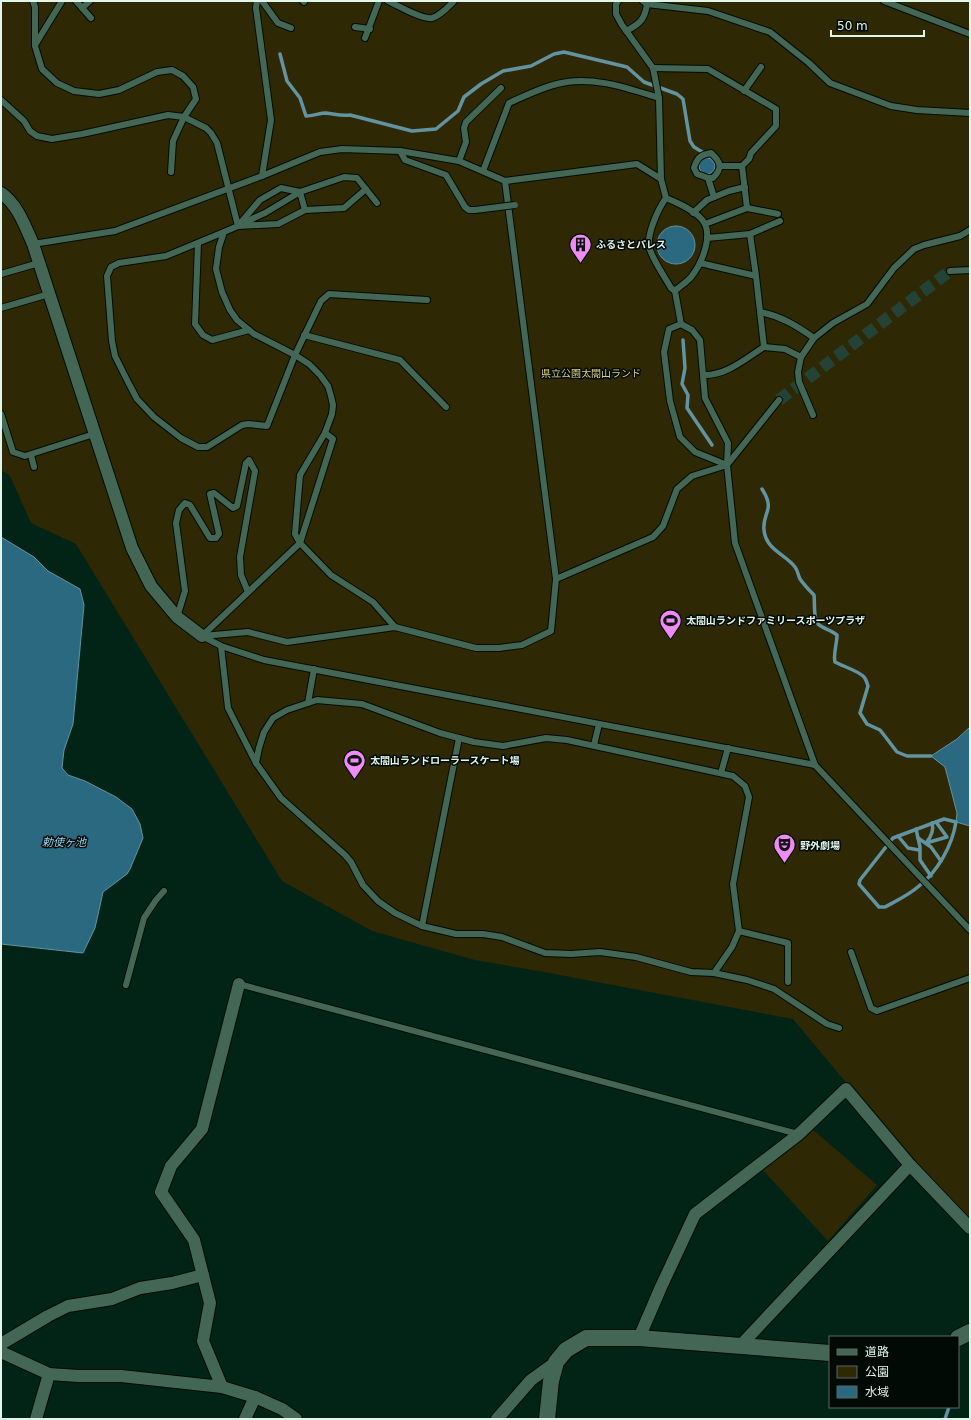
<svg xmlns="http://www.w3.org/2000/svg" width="971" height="1420" font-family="'DejaVu Sans','Noto Sans JP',sans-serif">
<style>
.green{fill:#2f2805}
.water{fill:#2b6981;stroke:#6293a1}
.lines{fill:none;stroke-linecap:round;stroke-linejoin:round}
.stream{stroke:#6293a1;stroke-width:3.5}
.minor-tunnel{stroke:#244336;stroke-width:12;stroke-dasharray:12 6;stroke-linecap:butt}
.service-casing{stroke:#000c04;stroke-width:8}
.minor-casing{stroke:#000c04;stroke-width:14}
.tertiary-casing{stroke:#000c04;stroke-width:18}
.service{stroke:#465;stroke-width:6}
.minor{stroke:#465;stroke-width:12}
.tertiary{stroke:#465;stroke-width:16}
.service-bridge-casing{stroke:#000c04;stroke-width:8;stroke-linecap:butt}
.service-bridge{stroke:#465;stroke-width:6}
.labels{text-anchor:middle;stroke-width:3;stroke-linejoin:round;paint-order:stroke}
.poi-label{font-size:10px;font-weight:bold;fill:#e2f5eb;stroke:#010a05;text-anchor:start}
.park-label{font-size:10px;fill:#decd7b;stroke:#010a05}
.water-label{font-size:11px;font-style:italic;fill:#90d7f6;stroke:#010a05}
</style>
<rect width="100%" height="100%" fill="#022416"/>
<g class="green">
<path d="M1 1H970V1223L914 1164 793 1019 544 972 475 960 372 931 282 881 76 544 31 523 10 476 1 470Z"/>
<path d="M811 1128 877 1185 828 1241 762 1169Z"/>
</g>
<g class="water">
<circle cx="707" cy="166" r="8"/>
<circle cx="676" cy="245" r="19"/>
<path d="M1 537 34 557 48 571 80 589 84 605 73 724 64 750 62 768 68 775 85 781 116 797 132 809 140 824 143 838 130 869 127 874 103 892 95 928 83 953 1 944Z"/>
<path d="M970 727V826L956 822 957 813 945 767 931 756 957 739Z"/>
</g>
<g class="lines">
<g class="stream">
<path d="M280 54 287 81 300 98 306 116C313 116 320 113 326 113 336 114 339 116 350 115L412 131 436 129 458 111 464 97 481 84 503 71 531 66 554 54 564 52 627 67 644 82 677 94 683 99 690 141 694 147 712 158 714 161"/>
<path d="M683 340 685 368 682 384 688 395 687 408 712 445"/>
<path d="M762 489C776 511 762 512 764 530 766 550 785 554 795 567 798 571 798 575 800 579 804 585 809 590 814 595 815 602 813 619 818 624 822 628 831 630 837 635 837 644 833 654 835 662 842 666 859 671 864 677 866 679 867 683 868 686L860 713 867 724 880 730 884 735 897 752 907 756H931"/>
<path d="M944 819 956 822C952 846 938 871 919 886 909 895 896 901 885 907H879L859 884 860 880 893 838Z"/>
<path d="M932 823C934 830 931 837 926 843L947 837 936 822"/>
<path d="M916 829 920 847V860L931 876"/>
<path d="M898 836 908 848 919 850"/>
<path d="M918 838 931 847 941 861"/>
<path d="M945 1419 949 1407"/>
</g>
<path class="minor-tunnel" d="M779 400 950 271"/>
<defs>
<g id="service">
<path d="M33 1 35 7V46L42 69 57 83 74 91 99 94 119 90 157 72 172 70 183 76 193 87 196 99 184 117 173 141 171 172"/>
<path d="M76 1 91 18"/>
<path d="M257 1 256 8 271 120 262 176"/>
<path d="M262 1 278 23 291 28"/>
<path d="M303 1 304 2"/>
<path d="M388 1C397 5 422 20 432 18 440 16 448 7 454 1"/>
<path d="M618 1 616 4V14L622 25 653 68 659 98 661 179 666 198C678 203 699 212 705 224 712 239 701 265 691 277 687 282 680 286 675 291L681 324 692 330 700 340 705 398 728 443 727 465 735 543 815 765 970 930"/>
<path d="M643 1 647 4 708 11 770 32 809 63 830 83 891 106 917 110 970 113"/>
<path d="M884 1 970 34"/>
<path d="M82 8 90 1"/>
<path d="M355 27 370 29"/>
<path d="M626 31C640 24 645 19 647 4"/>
<path d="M365 38 379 1"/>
<path d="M35 45 62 1"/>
<path d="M653 68 708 69 776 109V126L751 153 749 159 742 166 747 208 705 224"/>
<path d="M744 91 761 67"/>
<path d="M1 100 24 121 30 131 37 136 52 139 82 134 168 115 184 117 206 128 211 133 217 143 238 226 224 232 219 247 216 269 222 292 230 310 237 320 254 334 295 355 309 364 320 375 328 386 331 396 333 405 332 414 325 433 300 475 295 534 300 543 331 575 373 602 395 627"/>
<path d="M400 151 405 160 446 175 465 207 469 210H475"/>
<path d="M459 161 466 142 464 128 466 122 501 88"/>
<path d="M720 166H742"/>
<path d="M483 171 509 103C525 96 540 88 557 84 591 75 627 88 659 98"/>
<path d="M708 178H713C723 168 721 162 711 153 700 155 697 158 694 168L697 174 708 178 714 197"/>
<path d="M505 181 556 579"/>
<path d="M366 189 344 208 305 210 278 224 238 226 260 200 281 188 300 192 344 177 357 178 377 203"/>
<path d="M666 198C658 209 645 237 650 250 655 263 664 276 671 288L675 291"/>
<path d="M747 208 778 214"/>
<path d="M693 213 707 200 729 191 745 187"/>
<path d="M241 224 265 213 300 192 305 210"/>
<path d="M224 232 166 256 119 263 111 267 107 276 112 341 115 356 127 380 137 399 154 417 181 438 198 447H207L242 425 248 424 267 426 295 355 321 301 329 294 427 300"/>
<path d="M750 234 756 276"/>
<path d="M707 238 750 234 780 221"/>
<path d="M198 243 195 324 203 335 212 340 249 330"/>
<path d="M33 244 115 231 262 176 320 152 342 149 400 151 459 161 505 181 637 164 661 179"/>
<path d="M700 263 756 276 764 347C745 359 726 376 703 375"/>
<path d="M950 271 970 270"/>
<path d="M1 274 39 263"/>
<path d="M1 308 49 294"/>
<path d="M760 312C781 316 797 326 814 338L833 323 867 304 894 268 914 249 924 245 960 236 970 230"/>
<path d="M681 324 669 329 664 352 670 401 680 437 695 452 727 465"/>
<path d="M304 335 400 360 446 407"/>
<path d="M764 347 785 349 801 357 814 338"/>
<path d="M801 357 798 372 799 382 813 415"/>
<path d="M1 414 13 452 25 456 94 434"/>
<path d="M31 455 34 467"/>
<path d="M177 617 185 591 176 523 179 510 185 503 190 505 210 538H216L219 534 210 494 214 493 233 508 237 506 246 463 249 460 255 471 240 557 241 575 248 592"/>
<path d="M202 636 248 632 287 642 395 627 476 648H499L522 645 551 631 556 579 653 537 663 526 677 489 692 476 727 465 779 400"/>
<path d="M202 636 221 646 264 660 815 765"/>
<path d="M202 636 300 543 333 439 325 433"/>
<path d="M221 646 228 708 256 763 281 798 345 855 351 862 363 885 378 901 395 913 422 926 456 934H483L502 937 545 953 571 954 600 952 636 957 691 972 714 973 747 980 774 989 827 1024 839 1028"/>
<path d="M308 703 314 669"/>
<path d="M594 745 599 724"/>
<path d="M256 763 259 748 264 732 273 718 287 710 317 700 362 704 440 733 474 742 503 746 546 738 567 740 733 776 745 786 749 797 733 884 739 931 732 947 714 973"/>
<path d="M721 773 728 748"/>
<path d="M422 926 459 738"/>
<path d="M739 931 788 943V982"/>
<path d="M851 952 871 1008 877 1011 970 978"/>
<path d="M239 984 798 1134"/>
<path d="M126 985 144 918 156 900 164 891"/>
</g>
<g id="minor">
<path d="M1 193C18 205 25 226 33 244L132 548 151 586 177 617 202 636"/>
<path d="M639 1338 661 1287 695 1214 799 1134 846 1089 910 1165 970 1228"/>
<path d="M1 1344 48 1316 68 1306 112 1299 140 1288 172 1283 203 1275"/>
<path d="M740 1346 910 1165"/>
<path d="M1 1352 49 1374 78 1376H121L222 1387 255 1397 282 1409 296 1419"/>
<path d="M222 1387 203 1341 210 1303 194 1240 161 1192 171 1166 202 1129 239 984"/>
<path d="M36 1419 49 1374"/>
<path d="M245 1419 255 1397"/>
<path d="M497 1419 531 1380 556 1362"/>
</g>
<g id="tertiary">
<path d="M958 1338 970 1332"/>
<path d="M547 1419 551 1381 556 1362 566 1350 586 1338H639L830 1353"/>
</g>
</defs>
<use href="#service" class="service-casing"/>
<use href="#minor" class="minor-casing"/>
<use href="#tertiary" class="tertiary-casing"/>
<use href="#service" class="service"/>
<use href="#minor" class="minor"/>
<use href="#tertiary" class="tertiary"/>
<defs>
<path id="service-bridge" d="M475 210 515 205"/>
</defs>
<use href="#service-bridge" class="service-bridge-casing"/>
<use href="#service-bridge" class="service-bridge"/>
</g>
<defs>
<symbol id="building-pin" viewBox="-11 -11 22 30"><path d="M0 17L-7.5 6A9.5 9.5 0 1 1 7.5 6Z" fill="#ef8bf7" stroke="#010a05"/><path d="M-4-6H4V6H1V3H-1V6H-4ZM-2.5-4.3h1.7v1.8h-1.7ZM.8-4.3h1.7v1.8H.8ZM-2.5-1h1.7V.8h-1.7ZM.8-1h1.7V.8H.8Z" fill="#111"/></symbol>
<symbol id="stadium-pin" viewBox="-11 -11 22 30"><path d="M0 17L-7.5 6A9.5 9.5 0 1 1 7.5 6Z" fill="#ef8bf7" stroke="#010a05"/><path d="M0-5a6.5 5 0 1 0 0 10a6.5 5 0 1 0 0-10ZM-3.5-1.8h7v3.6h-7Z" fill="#111"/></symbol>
<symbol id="theatre-pin" viewBox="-11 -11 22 30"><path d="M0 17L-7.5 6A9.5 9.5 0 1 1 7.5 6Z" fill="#ef8bf7" stroke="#010a05"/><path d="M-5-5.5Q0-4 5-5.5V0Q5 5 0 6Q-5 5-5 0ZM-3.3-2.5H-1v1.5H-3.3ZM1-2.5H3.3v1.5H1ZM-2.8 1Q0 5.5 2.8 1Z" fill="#111"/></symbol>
</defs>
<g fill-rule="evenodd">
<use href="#building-pin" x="568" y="232" width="25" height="34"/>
<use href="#stadium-pin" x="658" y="608" width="25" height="34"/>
<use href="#stadium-pin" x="342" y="748" width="25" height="34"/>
<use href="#theatre-pin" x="772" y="832" width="25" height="34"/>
</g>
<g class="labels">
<g class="poi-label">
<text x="596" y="248">ふるさとパレス</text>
<text x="686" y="624">太閤山ランドファミリースポーツプラザ</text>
<text x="370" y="764">太閤山ランドローラースケート場</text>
<text x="800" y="849">野外劇場</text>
</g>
<g class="park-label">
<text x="591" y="377">県立公園太閤山ランド</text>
</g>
<g class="water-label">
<text x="64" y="846">勅使ヶ池</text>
</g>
</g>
<rect width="971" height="1420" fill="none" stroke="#e2f5eb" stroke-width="4"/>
<rect x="829" y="1336" width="130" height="72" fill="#010a05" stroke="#5b6861"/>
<rect x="837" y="1349" width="20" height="6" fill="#446655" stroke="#5b6861"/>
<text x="865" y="1356" font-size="12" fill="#e2f5eb">道路</text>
<rect x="837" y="1366" width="20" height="12" fill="#2f2805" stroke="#5b6861"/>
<text x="865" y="1376" font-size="12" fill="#e2f5eb">公園</text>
<rect x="837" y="1386" width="20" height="12" fill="#2b6981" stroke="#5b6861"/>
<text x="865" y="1396" font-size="12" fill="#e2f5eb">水域</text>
<path d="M831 30v6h93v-6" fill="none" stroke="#e2f5eb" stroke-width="2"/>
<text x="837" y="30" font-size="12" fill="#e2f5eb" stroke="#010a05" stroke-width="3" paint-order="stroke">50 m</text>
</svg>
